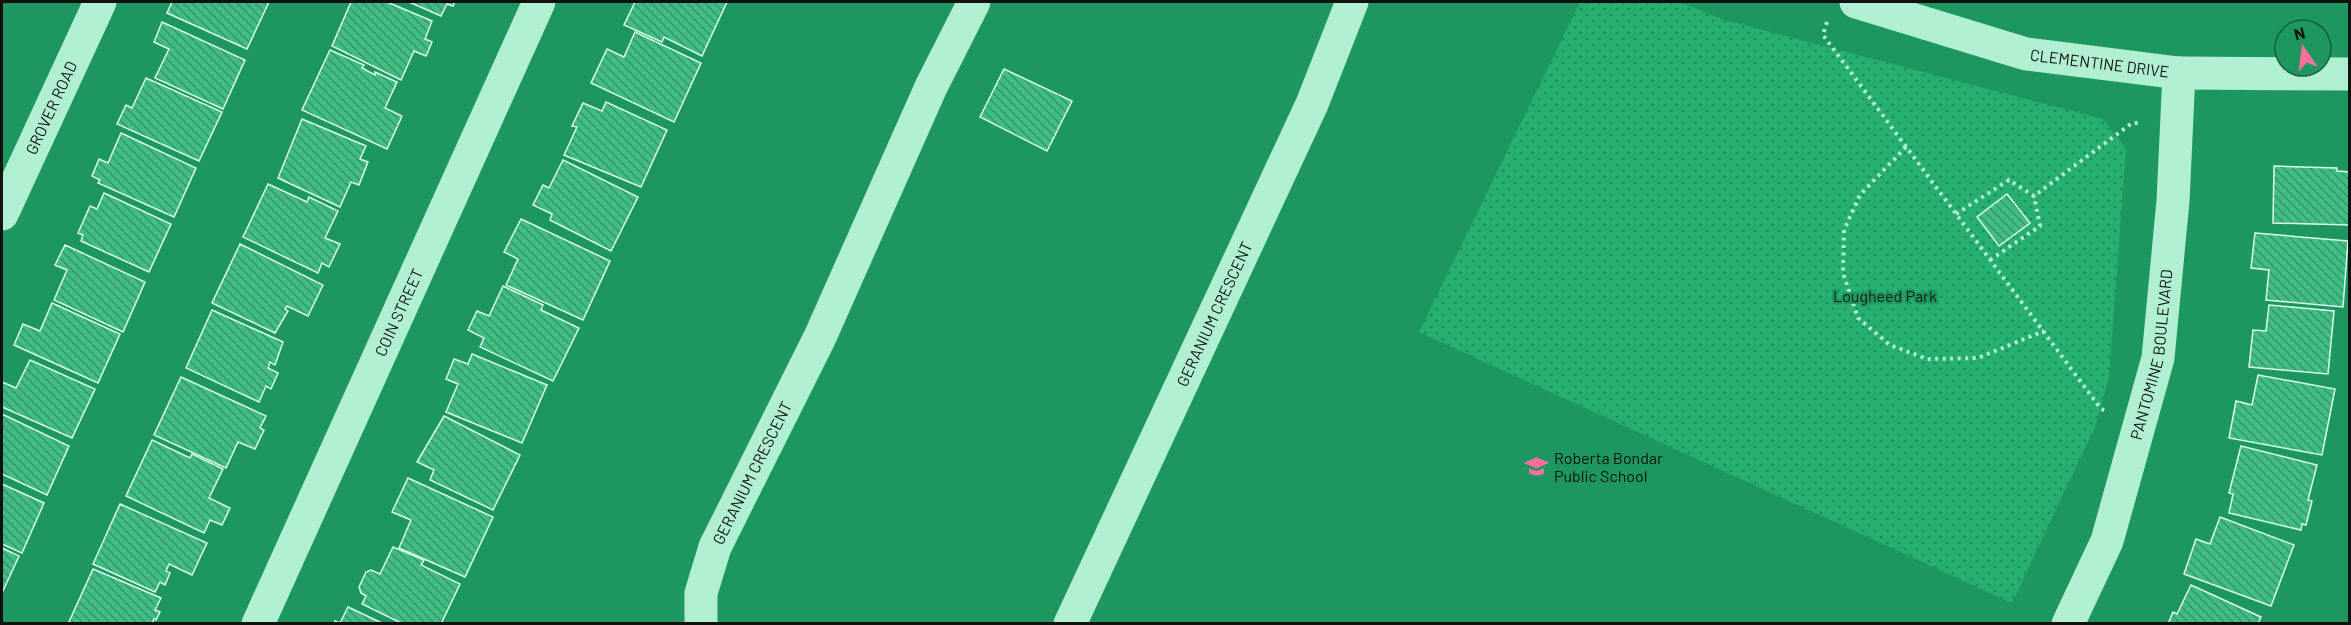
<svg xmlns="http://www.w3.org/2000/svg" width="2351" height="625" font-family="Barlow,sans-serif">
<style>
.grass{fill:url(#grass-dots)}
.building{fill:url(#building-back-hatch);stroke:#d8fbea;stroke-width:1.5}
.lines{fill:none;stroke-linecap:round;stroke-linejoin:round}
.path{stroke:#b1efd2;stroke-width:4;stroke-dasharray:3 4.5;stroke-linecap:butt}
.minor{stroke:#b1efd2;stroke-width:33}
.labels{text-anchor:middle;stroke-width:4.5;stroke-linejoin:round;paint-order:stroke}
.street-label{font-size:16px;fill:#111;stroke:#1d965f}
.park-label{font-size:16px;fill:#1b1d1c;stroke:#1d965f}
.poi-label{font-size:16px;fill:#111;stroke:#1d965f;text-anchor:start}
</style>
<defs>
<pattern id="grass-dots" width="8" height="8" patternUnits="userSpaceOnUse" patternTransform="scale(1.5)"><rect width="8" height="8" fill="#26af6f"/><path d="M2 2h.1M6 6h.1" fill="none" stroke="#1f8d5a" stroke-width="1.8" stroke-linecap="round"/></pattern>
<pattern id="building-back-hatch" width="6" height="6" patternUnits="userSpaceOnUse" patternTransform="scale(1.5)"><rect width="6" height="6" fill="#41bc83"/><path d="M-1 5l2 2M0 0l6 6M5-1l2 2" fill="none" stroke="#35976a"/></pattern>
</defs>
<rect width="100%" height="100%" fill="#1d965f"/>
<path class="grass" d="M1580 2H1680L1721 19 2103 119 2126 149 2109 377 2095 427 2012 603 1419 332Z"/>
<g class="building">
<path d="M172 2H269L247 49 167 13Z"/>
<path d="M351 2H387L432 21 425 39 432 42 426 56 414 51 401 80 332 46Z"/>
<path d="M409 2H455L453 6 447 4 441 16Z"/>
<path d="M635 2H727L702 56 664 37 662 42 624 25Z"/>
<path d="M162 22 245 60 223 109 155 78 169 49 154 42Z"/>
<path d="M635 32 701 63 674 122 591 83 607 49 624 57Z"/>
<path d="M330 50 364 65 362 68 375 75V72L397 82 385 108 402 116 387 149 302 110Z"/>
<path d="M1004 69 1072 101 1047 151 980 117Z"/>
<path d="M146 78 222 112 199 161 117 124 126 105 132 108Z"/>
<path d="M606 102 667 130 641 187 564 155 577 127 572 126 583 103 602 111Z"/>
<path d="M302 119 366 146 360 159 368 162 359 185 351 182 340 207 278 178Z"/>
<path d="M121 133 196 168 174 217 98 183 100 180 92 176 99 159 108 163Z"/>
<path d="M563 160 638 197 611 251 550 220 552 214 533 205 543 185 549 188Z"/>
<path d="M2274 166 2337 168V171L2350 172V225L2273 223Z"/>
<path d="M268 184 307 202 309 197 338 211 325 238 340 244 329 267 322 263 318 273 243 237Z"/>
<path d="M104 193 171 224 149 272 81 241 83 235 78 233 90 206 97 209Z"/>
<path d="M2007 194 2030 223 1999 246 1977 217Z"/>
<path d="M521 219 610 261 583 320 506 285 518 259 504 252Z"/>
<path d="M2255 233 2348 241 2343 307 2266 300 2269 270 2251 268Z"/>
<path d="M240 244 323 285 308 316 287 306 285 309 288 311 275 333 212 303Z"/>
<path d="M65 245 145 282 123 332 54 300 67 270 55 265Z"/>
<path d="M503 286 543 305 541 310 579 328 553 381 480 347 484 338 468 330 477 311 489 316Z"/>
<path d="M52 303 120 334 98 383 14 345 23 324 40 331Z"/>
<path d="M2269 305 2334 311 2328 374 2249 367 2253 330 2266 331Z"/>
<path d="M212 310 283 342 275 365 270 362 268 368 278 373 271 389 266 386 259 402 186 368Z"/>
<path d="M472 354 547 385 522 443 446 412 458 384 446 379 454 359 468 364Z"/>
<path d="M30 360 95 389 72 438 2 407V382L16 388Z"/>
<path d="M2258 375 2335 389 2322 455 2229 438 2236 401 2252 405Z"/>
<path d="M181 377 266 416 260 428 264 430 255 449 238 442 226 468 154 435Z"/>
<path d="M2 414 69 446 47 495 2 474Z"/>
<path d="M444 416 520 455 493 510 430 480 434 470 417 462Z"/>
<path d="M152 440 190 458 192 454 223 469 209 498 230 508 222 525 210 520 204 533 126 496Z"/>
<path d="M2241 446 2317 465 2308 500 2312 501 2306 525 2302 524 2301 530 2229 513 2233 494 2229 493Z"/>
<path d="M408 478 493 517 465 577 399 548 411 520 392 512Z"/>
<path d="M2 484 44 503 22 553 2 544Z"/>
<path d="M120 504 207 543 192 575 169 564 166 571 170 573 165 585 160 582 155 592 93 564Z"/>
<path d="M2220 517 2294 545 2271 606 2184 574 2196 539 2210 544Z"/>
<path d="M393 547 424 560 421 565 460 584 441 624H403L362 604 366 596 361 593 359 587 366 572 371 570 380 574Z"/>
<path d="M2 548 19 556 2 593Z"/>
<path d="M93 569 161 598 155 610 160 612 156 620 154 619 152 624H68Z"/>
<path d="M2191 585 2261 617 2258 624H2168L2173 612 2177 614Z"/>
<path d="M348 607 384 624H334L335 621 340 623Z"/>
</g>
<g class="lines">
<g class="path">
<path d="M1827 22 1823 35 2101 409 2106 411"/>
<path d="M1906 147 1860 195 1844 230 1843 273 1858 318 1890 345 1927 359 1978 358 2044 331"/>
<path d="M1956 214 2009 180 2034 196 2132 123H2142"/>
<path d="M1990 260 2040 226 2034 196"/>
</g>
<g class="minor">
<path id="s1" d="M1856 2 2026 54 2179 73 2350 74"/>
<path id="s2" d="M2 214 100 2"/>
<path id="s3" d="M258 624 539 2"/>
<path id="s4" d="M701 624V593L715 547 820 337 931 87 974 2"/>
<path id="s5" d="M1070 624 1312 104 1352 2"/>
<path id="s6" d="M2068 624 2107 541 2158 358 2173 201 2179 73"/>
</g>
</g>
<defs>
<symbol id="school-bare" viewBox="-9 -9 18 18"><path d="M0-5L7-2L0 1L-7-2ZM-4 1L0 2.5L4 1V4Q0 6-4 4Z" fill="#fe709c" stroke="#1d965f" stroke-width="2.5" paint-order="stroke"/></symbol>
</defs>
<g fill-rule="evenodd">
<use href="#school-bare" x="1520" y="450" width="33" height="33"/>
</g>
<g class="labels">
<g class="street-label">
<text dy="6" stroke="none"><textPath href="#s1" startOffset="252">CLEMENTINE DRIVE</textPath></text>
<text dy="6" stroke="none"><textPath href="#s2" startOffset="117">GROVER ROAD</textPath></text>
<text dy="6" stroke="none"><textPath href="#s3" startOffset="342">COIN STREET</textPath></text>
<text dy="6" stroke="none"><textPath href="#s5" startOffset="342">GERANIUM CRESCENT</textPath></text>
<text dy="6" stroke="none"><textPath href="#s6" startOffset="284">PANTOMINE BOULEVARD</textPath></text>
<text dy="6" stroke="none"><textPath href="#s4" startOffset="162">GERANIUM CRESCENT</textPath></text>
</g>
<g class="park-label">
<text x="1885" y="302">Lougheed Park</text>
</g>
<g class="poi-label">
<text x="1554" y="464">Roberta Bondar<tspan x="1554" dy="18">Public School</tspan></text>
</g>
</g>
<rect width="2351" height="625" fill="none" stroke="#111111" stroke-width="6"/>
<g transform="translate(2303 48) rotate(346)"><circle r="28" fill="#1d965f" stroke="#186140" stroke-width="1.5"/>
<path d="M0-4.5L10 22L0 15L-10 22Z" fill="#fe709c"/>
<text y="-9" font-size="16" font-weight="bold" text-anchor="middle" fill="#111111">N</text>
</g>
</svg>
